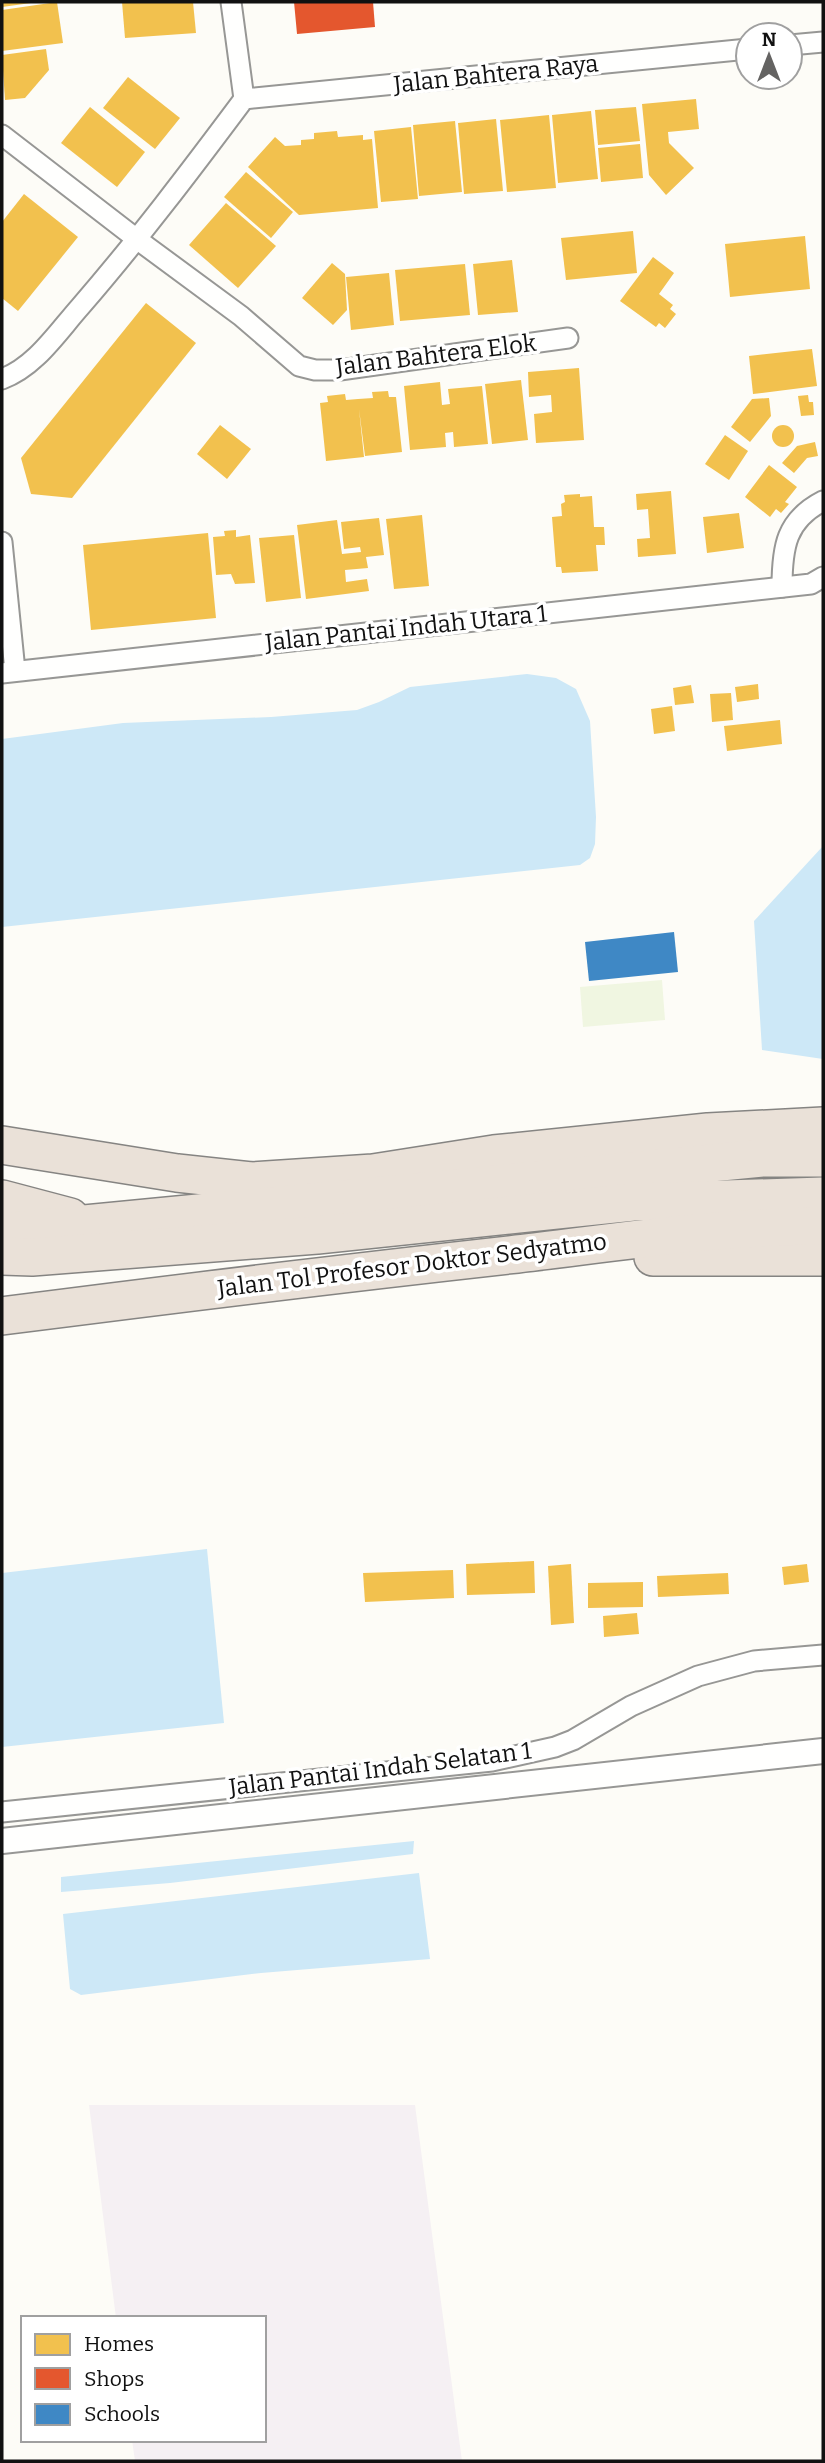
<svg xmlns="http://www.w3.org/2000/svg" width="825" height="2463" font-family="Bitter,serif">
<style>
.industrial{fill:#f5f0f3}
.pitch{fill:#f0f6e1}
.water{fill:#cde8f7}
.homes{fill:#f2c14e}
.shops{fill:#e4572e}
.schools{fill:#3f88c5}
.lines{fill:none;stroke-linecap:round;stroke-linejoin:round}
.minor-casing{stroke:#979795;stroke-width:23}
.tertiary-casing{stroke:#979795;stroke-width:28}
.motorway-casing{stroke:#858482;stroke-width:40}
.minor{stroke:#fffffe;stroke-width:19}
.tertiary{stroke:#fffffe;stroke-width:24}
.motorway{stroke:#eae1d8;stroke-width:37}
.labels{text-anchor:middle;stroke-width:7;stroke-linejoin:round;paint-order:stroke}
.street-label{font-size:24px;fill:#111;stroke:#fff}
</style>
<rect width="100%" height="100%" fill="#fdfcf7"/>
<path class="industrial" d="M89 2105H415L462 2461H135L132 2440H264V2318H116Z"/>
<path class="pitch" d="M662 980 665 1020 583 1027 580 987Z"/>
<g class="water">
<path d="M527 674 556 678 576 689 590 721 596 817 595 844 590 858 580 865 2 927V739L123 723 271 717 357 710 379 702 410 687Z"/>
<path d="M823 846V1059L762 1050 754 921Z"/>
<path d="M207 1549 224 1723 2 1747V1573Z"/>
<path d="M414 1841 413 1854 170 1883 61 1892V1877Z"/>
<path d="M419 1873 430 1959 261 1973 81 1995 70 1989 63 1914Z"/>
</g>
<g class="homes">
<path d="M2 2H31V3L2 7Z"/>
<path d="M57 2 63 43 2 51V10Z"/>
<path d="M122 2H193L196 33 125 38Z"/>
<path d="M46 49 49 70 25 98 5 100 2 55Z"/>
<path d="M128 77 180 118 155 149 103 108Z"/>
<path d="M696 99 699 129 668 132 669 143 694 168 666 195 649 175 642 104Z"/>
<path d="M90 107 145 152 117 187 61 143Z"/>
<path d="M636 107 640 141 598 145 595 110Z"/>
<path d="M591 111 598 179 558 183 552 115Z"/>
<path d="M549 115 556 188 507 192 500 120Z"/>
<path d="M496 119 503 191 464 194 458 123Z"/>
<path d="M455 121 462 192 419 196 413 125Z"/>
<path d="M411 127 418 199 381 202 374 131Z"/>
<path d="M337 131 338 137 363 135V140L372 139 378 208 299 215 248 167 275 137 285 146 301 145V140L314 139V133Z"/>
<path d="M640 144 643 178 601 182 598 148Z"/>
<path d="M246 172 293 212 271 238 224 197Z"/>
<path d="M24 194 78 237 18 311 2 298V222Z"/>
<path d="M226 203 276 246 238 288 189 245Z"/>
<path d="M633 231 637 273 566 280 561 238Z"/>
<path d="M805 236 810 289 730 297 725 244Z"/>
<path d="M653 257 674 273 659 294 673 305 670 309 676 314 665 328 659 323 656 327 620 301Z"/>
<path d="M512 260 518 312 478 315 473 264Z"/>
<path d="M332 263 345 274 347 310 333 325 302 298Z"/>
<path d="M465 264 470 315 400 321 395 270Z"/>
<path d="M389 273 394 325 351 330 346 277Z"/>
<path d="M146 303 196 343 72 498 31 494 21 458Z"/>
<path d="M812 349 817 386 753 394 749 356Z"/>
<path d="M579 368 584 440 536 443 534 414 552 412 551 395 529 397 528 372Z"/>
<path d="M521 380 528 440 492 444 485 384Z"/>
<path d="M440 382 442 405 450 404 448 389 482 386 488 444 454 447 453 432 445 433 446 447 410 450 404 386Z"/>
<path d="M388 391 389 397H396L402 452 365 456 359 409 364 457 326 461 320 403 328 402 327 396 345 394 346 400 358 399 373 398 372 392Z"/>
<path d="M808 395 809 402H813L814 415 801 416 798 396Z"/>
<path d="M769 398 771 416 750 442 731 427 752 399Z"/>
<circle cx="783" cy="436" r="11"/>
<path d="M220 425 251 449 227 479 197 454Z"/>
<path d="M725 435 748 451 729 480 705 464Z"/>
<path d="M815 442 818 456 807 458 794 473 782 463 797 446Z"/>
<path d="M769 465 797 487 785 502 789 504 781 513 776 509 770 517 745 497Z"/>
<path d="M671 491 676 554 638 557 637 539 650 538 648 509 637 510 636 494Z"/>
<path d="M580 494V497L592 496 594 527H604L605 545H596L598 571 562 573 561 567H556L552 517 562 516 561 504 565 502 564 495Z"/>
<path d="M739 513 744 548 707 553 703 517Z"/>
<path d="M422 515 429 586 394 589 386 519Z"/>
<path d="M379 518 384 555 366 557 368 568 345 570 346 582 367 579 369 591 306 599 297 525 337 520 342 554 361 552 360 547 344 549 341 522Z"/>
<path d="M236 530V537L250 535 255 583 235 584 231 574 216 575 213 537 225 536 224 531Z"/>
<path d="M208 533 216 618 91 630 83 545Z"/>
<path d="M294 535 301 598 266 602 259 538Z"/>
<path d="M758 684 759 699 737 702 735 687Z"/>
<path d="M691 685 694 703 675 705 673 688Z"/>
<path d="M731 693 733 720 712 722 710 694Z"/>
<path d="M672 706 675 731 654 734 651 709Z"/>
<path d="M780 720 782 744 727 751 724 726Z"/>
<path d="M534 1561 535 1593 467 1595 466 1564Z"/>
<path d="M571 1564 574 1623 551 1625 548 1566Z"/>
<path d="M807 1564 809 1582 784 1585 782 1567Z"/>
<path d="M453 1570 454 1598 365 1602 363 1573Z"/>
<path d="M728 1573 729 1594 658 1597 657 1576Z"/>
<path d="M643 1582V1607L588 1608V1583Z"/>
<path d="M637 1613 639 1634 604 1637 603 1616Z"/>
</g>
<path class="shops" d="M294 2H373L375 27 297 34Z"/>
<path class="schools" d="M674 932 678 972 589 981 585 942Z"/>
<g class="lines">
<defs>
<g id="minor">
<path d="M231 2 244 99"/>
<path d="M790 45 823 42"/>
<path d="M2 135 138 240 241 316 299 366 315 370H340L568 338"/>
<path d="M2 379C35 367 57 333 80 307 138 240 191 170 244 99L748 49"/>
<path d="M2 542 15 671"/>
<path d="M782 587C782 547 786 520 823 501"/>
<path d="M2 673 811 584 823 577"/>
<path d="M2 1812 492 1761 555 1747 573 1740 631 1706 698 1676 754 1661 823 1655"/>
</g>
<path id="tertiary" d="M2 1841 823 1751"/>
<g id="motorway">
<path d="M2 1145 177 1173 251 1181 373 1173 494 1154 708 1132 823 1126"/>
<path d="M2 1199 70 1217"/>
<path d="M2 1232 762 1158H823"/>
<path d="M2 1256 32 1257 317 1235 633 1202 823 1196"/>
<path d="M653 1257H823"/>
<path d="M2 1316C173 1294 345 1273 517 1254 619 1242 720 1226 823 1226"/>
</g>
</defs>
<use href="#minor" class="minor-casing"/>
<use href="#tertiary" class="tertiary-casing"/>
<use href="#motorway" class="motorway-casing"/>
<use href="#minor" class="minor"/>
<use href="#tertiary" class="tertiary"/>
<use href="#motorway" class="motorway"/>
</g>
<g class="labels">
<g class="street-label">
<text transform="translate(496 74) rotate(-6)" y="8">Jalan Bahtera Raya</text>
<text transform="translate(436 355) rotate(-7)" y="8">Jalan Bahtera Elok</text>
<text transform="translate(406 628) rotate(-6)" y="8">Jalan Pantai Indah Utara 1</text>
<text transform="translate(412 1265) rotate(-7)" y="8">Jalan Tol Profesor Doktor Sedyatmo</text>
<text transform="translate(380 1769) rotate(-7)" y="8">Jalan Pantai Indah Selatan 1</text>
</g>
</g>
<rect width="825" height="2463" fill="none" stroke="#111111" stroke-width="7"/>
<rect x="21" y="2316" width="245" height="126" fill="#ffffff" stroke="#a0a0a0" stroke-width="2"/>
<rect x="35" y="2334" width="35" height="21" fill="#f2c14e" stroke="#a0a0a0" stroke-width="2"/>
<text x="84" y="2351" font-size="21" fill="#111111">Homes</text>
<rect x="35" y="2368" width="35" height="21" fill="#e4572e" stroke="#a0a0a0" stroke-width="2"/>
<text x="84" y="2386" font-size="21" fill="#111111">Shops</text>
<rect x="35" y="2404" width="35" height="21" fill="#3f88c5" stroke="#a0a0a0" stroke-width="2"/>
<text x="84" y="2421" font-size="21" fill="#111111">Schools</text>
<g transform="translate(769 56)"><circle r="33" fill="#ffffff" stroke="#a0a0a0" stroke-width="2"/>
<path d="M0-5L12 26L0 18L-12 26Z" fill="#646362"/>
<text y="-10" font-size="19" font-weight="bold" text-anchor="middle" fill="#111111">N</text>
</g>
</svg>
